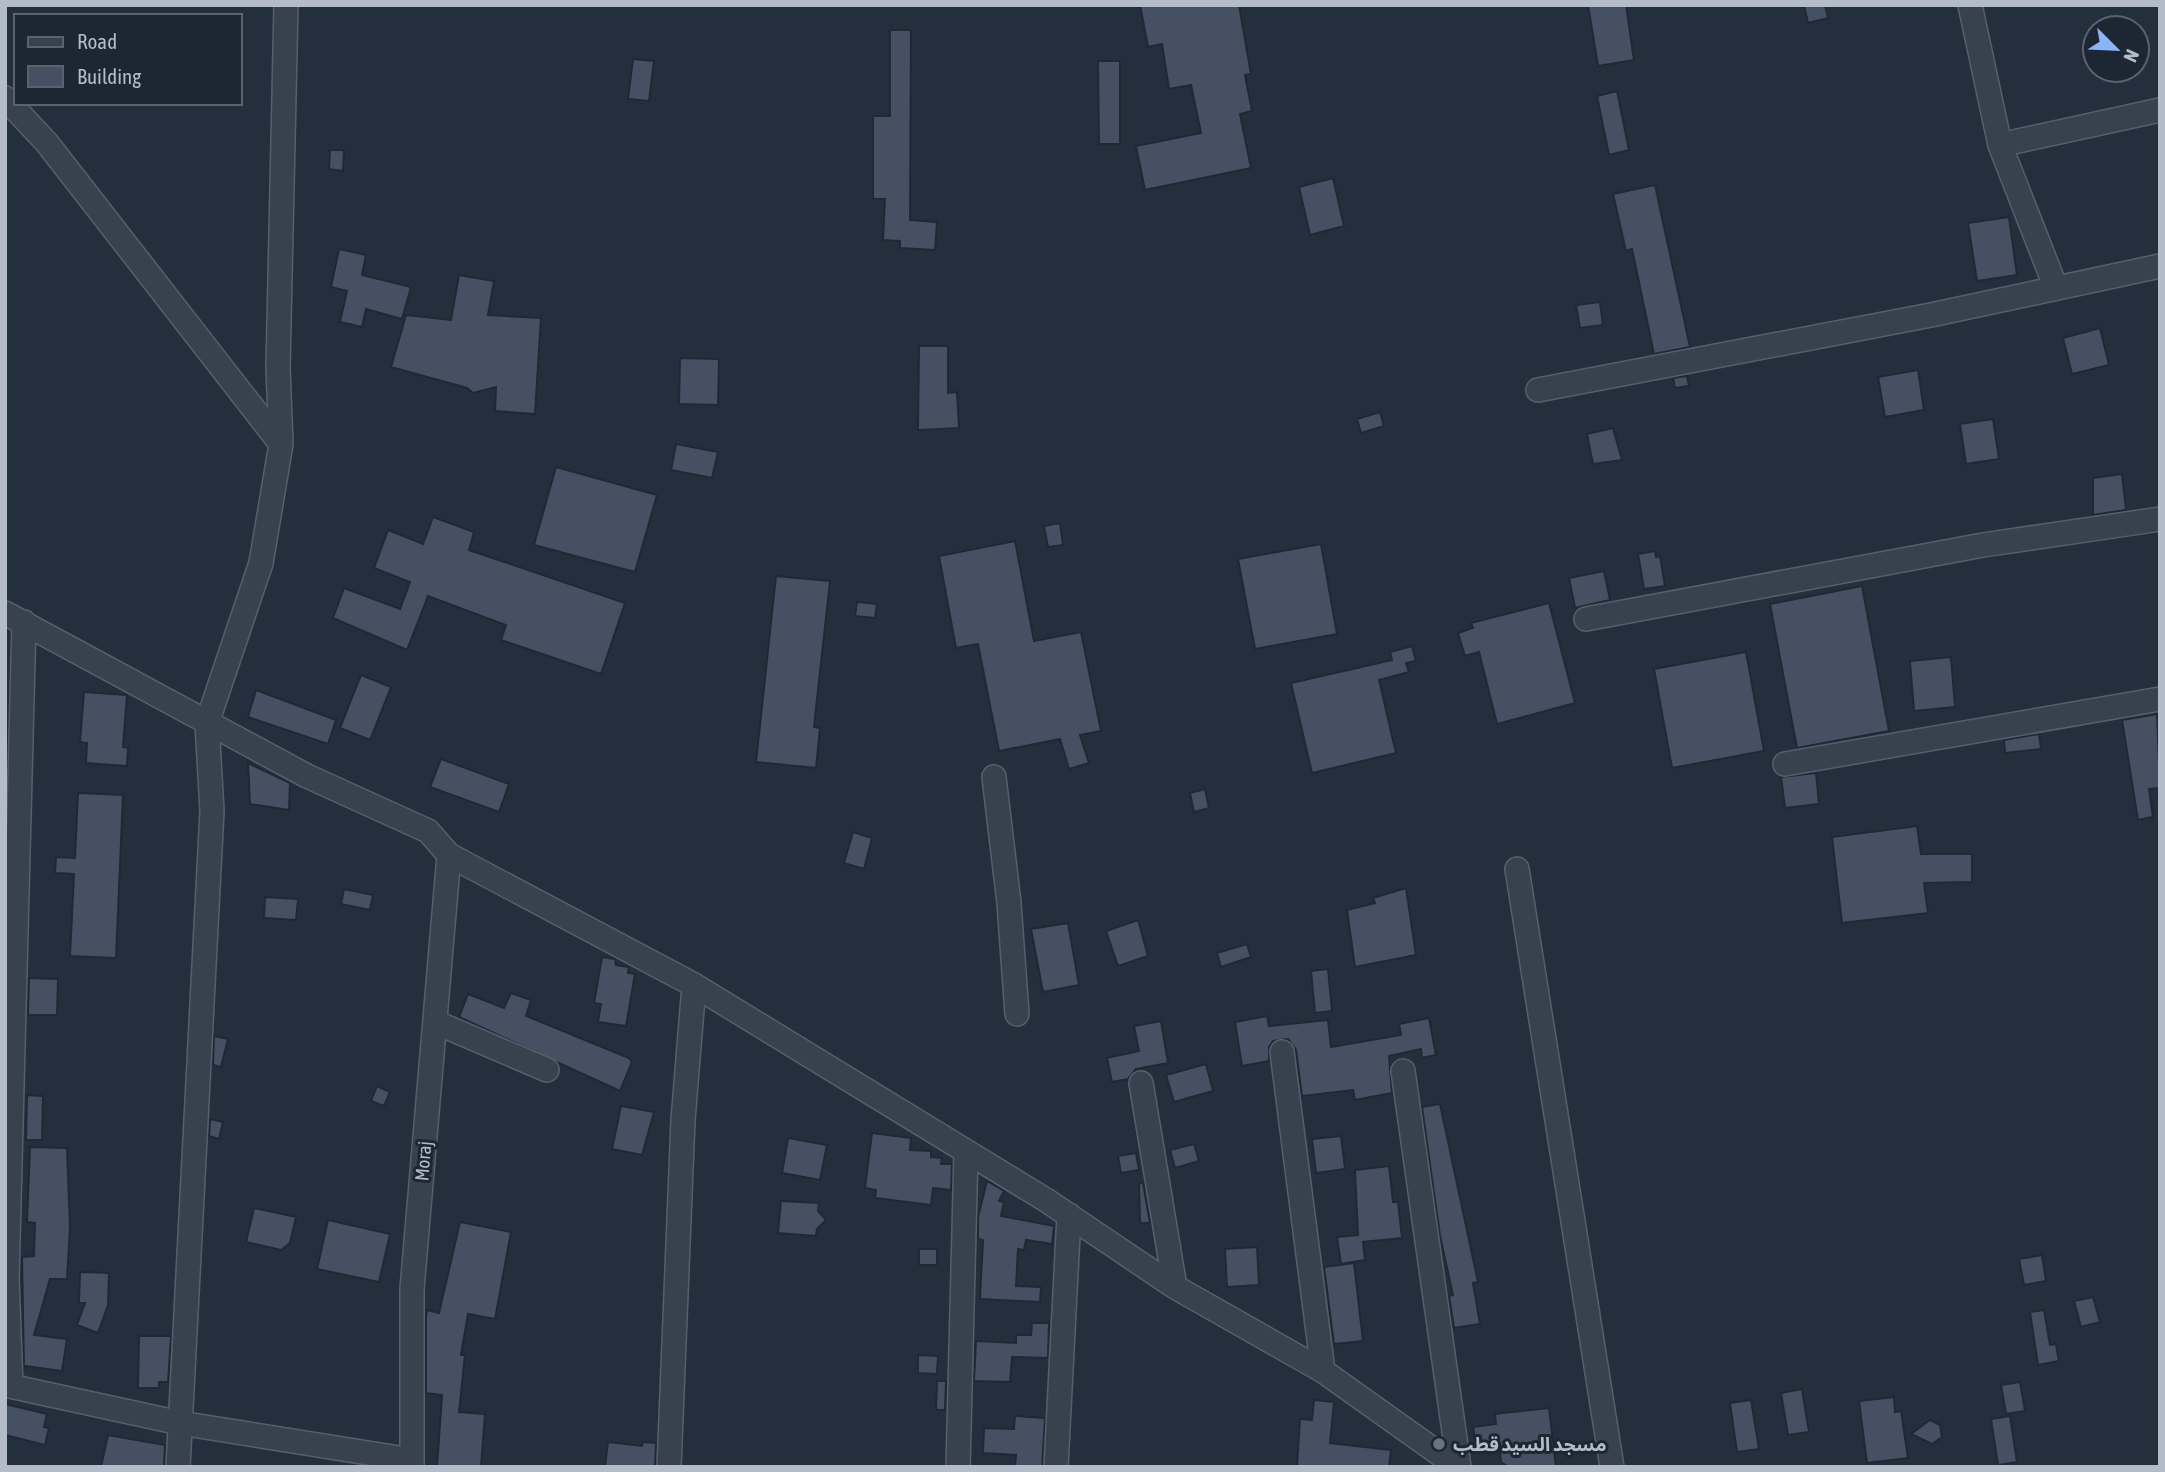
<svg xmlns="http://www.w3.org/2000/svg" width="2165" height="1472" font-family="'Asap Condensed','Noto Sans Arabic',sans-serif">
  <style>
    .building { fill: #455162; stroke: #1f2835; stroke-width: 2 }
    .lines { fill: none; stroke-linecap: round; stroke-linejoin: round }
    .minor-casing { stroke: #565f6c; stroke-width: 26 }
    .minor { stroke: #38414e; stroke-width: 23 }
    .worship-dot { fill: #6b7280; stroke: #1d2633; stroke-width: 2.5 }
    .labels { text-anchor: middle; stroke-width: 6; stroke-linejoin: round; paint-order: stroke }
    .street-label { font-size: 19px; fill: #b4bcc9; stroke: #1d2633 }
    .poi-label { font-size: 19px; font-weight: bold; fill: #b4bcc9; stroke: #1d2633; text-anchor: start }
  </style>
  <rect width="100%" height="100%" fill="#242f3e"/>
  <path class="building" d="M1140,5H1239L1251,74L1245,75L1252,111L1240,114L1251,168L1145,190L1136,146L1201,133L1191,85L1169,89L1162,44L1148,47Z
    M1588,5H1626L1634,60L1598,66Z
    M1804,5H1825L1828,18L1808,23Z
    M890,30H911L910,220L937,222L935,250L900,248V241L883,240L885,199H873V116H890Z
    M633,59L654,61L649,101L628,99Z
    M1098,61H1120V144H1099Z
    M1617,91L1629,150L1609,155L1597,96Z
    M330,150H344L343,171L329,169Z
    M1333,178L1344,226L1310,235L1299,187Z
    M1655,185L1690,347L1654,354L1632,249L1626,251L1613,194Z
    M2009,217L2017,275L1977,281L1968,223Z
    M339,249L366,255L362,275L411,287L402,319L366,309L362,327L340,322L347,291L331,287Z
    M459,275L494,281L488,315L541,318L535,414L495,411L496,387L473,393L467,388L391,367L406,315L451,320Z
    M1600,302L1603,325L1580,328L1576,305Z
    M2100,328L2109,365L2072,374L2063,338Z
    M919,346H948V393L957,392L959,428L918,430Z
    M680,358L719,359L718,405L679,404Z
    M1918,370L1924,410L1885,417L1878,377Z
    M1687,376L1689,386L1675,388L1673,378Z
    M1380,412L1384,426L1361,433L1357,419Z
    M1993,419L1999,459L1966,464L1960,424Z
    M1613,428L1622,460L1593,464L1587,434Z
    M676,444L718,452L712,478L671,470Z
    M556,467L657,495L635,572L534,545Z
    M2122,474L2126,510L2093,515V478Z
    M433,517L474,532L469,550L625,603L601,674L501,640L506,625L428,596L407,650L333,618L344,588L400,609L410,582L374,568L388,530L423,544Z
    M1060,523L1063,545L1048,547L1044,526Z
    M1015,541L1034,641L1081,632L1101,731L1080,735L1089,763L1069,769L1060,739L999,751L978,644L956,648L939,556Z
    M1321,544L1337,634L1255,649L1238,559Z
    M1655,551L1656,557L1660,556L1665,586L1644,589L1638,554Z
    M1604,571L1610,600L1575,608L1569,578Z
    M776,576L830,581L814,727L820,728L816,768L756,762Z
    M1862,586L1889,731L1797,748L1770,604Z
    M857,602L877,604L875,618L855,616Z
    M1549,603L1575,703L1497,724L1479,652L1465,656L1458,633L1473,628L1471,623Z
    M1412,646L1416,661L1406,663L1409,672L1379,680L1396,753L1312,773L1291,683L1392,660L1390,652Z
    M1746,652L1764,751L1672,768L1654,669Z
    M1951,657L1955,707L1914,711L1910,661Z
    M361,675L391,687L370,740L340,728Z
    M256,690L336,720L328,744L248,717Z
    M84,692L127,695L123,747L128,748L127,766L86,763L87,743L80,742Z
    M2157,714L2160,788L2149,789L2153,817L2138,820L2122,720Z
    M2039,734L2041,749L2005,753L2004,740Z
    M441,759L509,784L499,812L430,787Z
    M248,763L290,783L289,810L250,804Z
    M1816,773L1819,804L1785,808L1781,777Z
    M1205,789L1209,808L1194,812L1190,793Z
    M78,793L123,795L116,958L70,956L74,874L55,873L56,857L75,858Z
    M1917,826L1921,854H1972V882L1924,883L1928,913L1842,923L1832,837Z
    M853,832L872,838L864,869L844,863Z
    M1406,888L1416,955L1355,967L1347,910L1375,903L1373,898Z
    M344,889L373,895L370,910L341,904Z
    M265,897L298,899L296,920L264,918Z
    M1138,920L1148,956L1118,966L1106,931Z
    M1068,923L1079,985L1043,992L1031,929Z
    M1247,944L1251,957L1221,967L1217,953Z
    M602,957L615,959L616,965L629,967L628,973L635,974L626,1026L598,1022L601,1004L594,1003Z
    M1328,969L1332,1011L1315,1013L1311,971Z
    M29,978L58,979L57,1015H28Z
    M511,993L531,1000L526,1016L629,1058L632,1062L620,1091L459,1017L468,994L504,1008Z
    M1267,1016L1269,1026L1328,1020L1331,1047L1401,1035L1399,1024L1429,1018L1436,1055L1422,1058L1421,1049L1389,1056L1392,1093L1355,1100L1353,1090L1302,1096L1296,1050L1288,1039L1273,1041L1269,1047V1061L1242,1066L1235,1022Z
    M1161,1021L1168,1063L1136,1069L1128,1079L1112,1082L1107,1058L1139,1051L1134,1026Z
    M214,1036L228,1039L221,1067L213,1065Z
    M1206,1064L1213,1091L1174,1102L1166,1075Z
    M377,1086L390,1092L384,1106L371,1101Z
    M27,1095L43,1096L42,1140H26Z
    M1440,1104L1478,1282L1473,1283L1480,1324L1454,1328L1449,1296L1453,1295L1440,1236L1422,1107Z
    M621,1106L654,1112L642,1155L612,1149Z
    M210,1119L223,1122L219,1139L209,1136Z
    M872,1133L911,1138L910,1150L931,1151V1157L942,1158L941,1164H952L951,1190L933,1188L931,1205L875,1198L876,1190L865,1188Z
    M1341,1136L1345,1169L1316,1173L1312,1139Z
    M788,1138L827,1145L820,1180L782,1173Z
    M1194,1144L1199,1161L1175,1168L1170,1150Z
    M30,1147L67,1148L70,1227L67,1279H50L34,1335L67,1339L62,1371L26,1366L24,1370L22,1257L34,1256L35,1223L27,1222Z
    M1136,1153L1139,1170L1121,1173L1118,1156Z
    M1389,1166L1393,1202H1398L1402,1238L1363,1242L1365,1260L1341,1264L1337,1237L1358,1235L1355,1170Z
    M987,1181L1004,1191L999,1201L1004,1202L1001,1216L1054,1226L1052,1244L1026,1240L1024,1250L1018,1249L1016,1286L1041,1287L1040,1302L980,1299L983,1240L978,1239V1217Z
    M1139,1183H1143L1150,1223H1140Z
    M781,1201L819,1203L818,1211L826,1220L817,1229L816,1236L778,1233Z
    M254,1208L296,1217L290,1243L281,1250L246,1242Z
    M328,1220L390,1234L379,1282L317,1269Z
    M460,1222L511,1232L495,1319L468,1314L461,1355H465L459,1412L485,1414L481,1467H437L442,1395L426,1393V1316L427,1310L439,1313Z
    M1257,1247L1259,1285L1227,1287L1225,1249Z
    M919,1249H937V1265H919Z
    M2042,1255L2046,1281L2024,1285L2019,1259Z
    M1354,1263L1363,1341L1334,1344L1324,1267Z
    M80,1272L109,1273L108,1305L98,1333L77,1325L85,1303H79Z
    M2093,1297L2100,1322L2081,1327L2074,1301Z
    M2044,1310L2050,1345L2056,1344L2059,1361L2038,1365L2030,1312Z
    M1032,1323H1049L1048,1358L1012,1357L1010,1382L974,1381L976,1341L1016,1343V1335H1031Z
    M139,1336H171L168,1382H159V1388H138Z
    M918,1355L938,1356L937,1374L918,1373Z
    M937,1381H946L945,1410H936Z
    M2020,1382L2025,1411L2006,1414L2001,1385Z
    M1802,1389L1809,1432L1788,1435L1781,1393Z
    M1894,1397L1895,1412L1901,1411L1908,1458L1867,1463L1859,1401Z
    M1314,1400L1334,1402L1330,1443L1391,1450L1389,1467H1297L1300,1419L1312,1420Z
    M1751,1400L1759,1449L1737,1452L1730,1403Z
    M5,1404L47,1414L44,1427L49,1428L45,1445L5,1435Z
    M1549,1408L1556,1467H1509L1501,1462L1499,1445L1476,1448L1473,1427L1496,1424L1495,1414Z
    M1015,1416L1045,1418L1042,1467H1015L1016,1455L983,1453L984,1428L1014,1429Z
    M2010,1416L2017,1462L1998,1465L1991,1419Z
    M1930,1420L1940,1425L1942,1437L1932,1444L1911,1434Z
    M108,1435L165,1445L164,1467H101Z
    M608,1442L642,1446L643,1442L656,1443L655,1467H605Z"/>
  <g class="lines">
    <defs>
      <path id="minor" d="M1970,5L2000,145L2056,288
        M5,98L47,143L281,444
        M2000,145L2160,110
        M1538,390L1931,315L2160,266
        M5,613L307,776L428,831L449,855L694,985L1046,1200L1175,1287L1323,1371L1458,1467
        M1586,619L1983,545L2160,519
        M1785,764L2160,699
        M994,777L1009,903L1017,1014
        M1517,869L1612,1467
        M435,1022L547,1070
        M1282,1052L1323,1371
        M1403,1071L1459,1467
        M1141,1083L1175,1287
        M5,1385L180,1423L412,1460
        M11,1386L7,1279L24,622
        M178,1467L212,811L207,723L261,563L281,444L278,368L286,5
        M412,1467V1289L449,855
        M669,1467L683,1120L694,985
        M958,1467L966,1152
        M1056,1467L1069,1215"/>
    </defs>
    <use href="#minor" class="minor-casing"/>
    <use href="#minor" class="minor"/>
  </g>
  <circle class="worship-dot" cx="1439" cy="1444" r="7"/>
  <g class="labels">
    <g class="street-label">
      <text transform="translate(423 1161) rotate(-85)" y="7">Moraj</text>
    </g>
    <g class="poi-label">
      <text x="1453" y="1451">مسجد السيد قطب</text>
    </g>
  </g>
  <rect width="2165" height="1472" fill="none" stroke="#b4bcc9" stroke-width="14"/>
  <rect x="14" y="14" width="228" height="91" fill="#1d2633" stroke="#59626f" stroke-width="2"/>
  <rect x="28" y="37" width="35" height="10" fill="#38414e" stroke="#59626f" stroke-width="2"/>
  <text x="77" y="49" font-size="21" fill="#b4bcc9">Road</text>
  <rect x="28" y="66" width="35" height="21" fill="#455162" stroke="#59626f" stroke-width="2"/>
  <text x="77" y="84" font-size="21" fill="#b4bcc9">Building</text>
  <g transform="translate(2116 49) rotate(114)"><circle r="33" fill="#1d2633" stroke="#59626f" stroke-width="2"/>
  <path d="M0-5L12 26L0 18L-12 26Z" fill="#8ab4f8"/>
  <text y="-10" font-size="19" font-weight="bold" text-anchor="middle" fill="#b4bcc9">N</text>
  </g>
</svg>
